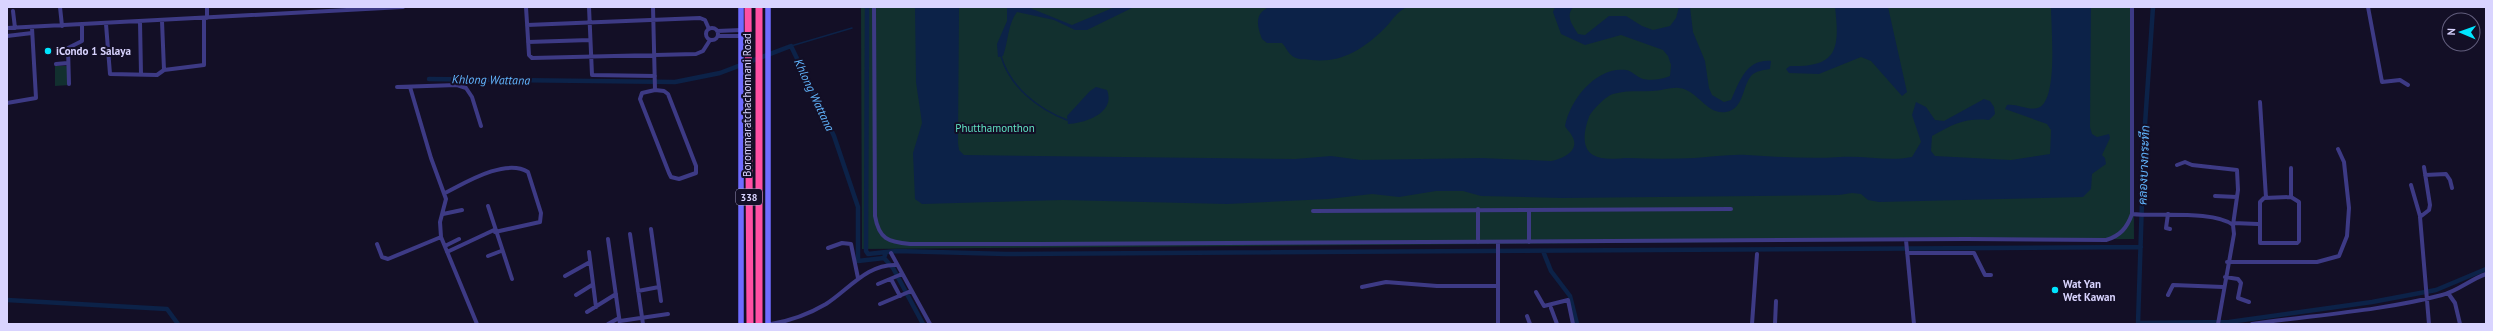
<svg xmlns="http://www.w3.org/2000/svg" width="2493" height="331" font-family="'PT Sans',Sarabun,sans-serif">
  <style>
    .green { fill: #12302f }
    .water { fill: #0c2248 }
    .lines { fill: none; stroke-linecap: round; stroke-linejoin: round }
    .stream { stroke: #0c2248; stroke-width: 1.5 }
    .canal { stroke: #0c2248; stroke-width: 4.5 }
    .street { stroke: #3d3a85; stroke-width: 4 }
    .secondary { stroke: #6f6bff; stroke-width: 5.5 }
    .highway { stroke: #ff4fa3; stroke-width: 7 }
    .poi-dot { fill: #00e5ff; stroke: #130f26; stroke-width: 1.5 }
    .labels { text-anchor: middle; stroke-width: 4; stroke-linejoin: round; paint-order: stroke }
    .shield { fill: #130f26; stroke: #9e99be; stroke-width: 1 }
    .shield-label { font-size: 10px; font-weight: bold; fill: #d9d4ff }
    .poi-label { font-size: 11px; font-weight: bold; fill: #d9d4ff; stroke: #130f26; text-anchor: start }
    .street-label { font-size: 11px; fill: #d9d4ff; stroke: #130f26 }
    .park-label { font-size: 11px; fill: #5fe0c0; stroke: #130f26 }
    .water-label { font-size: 12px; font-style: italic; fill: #62b6ff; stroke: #130f26 }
  </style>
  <rect width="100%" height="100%" fill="#130f26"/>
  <path class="green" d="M861,7H2133L2134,239L862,249Z
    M55,66H67L69,85L55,86Z"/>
  <path class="water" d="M915,7H959L958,143L959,150L964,155L1295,159L1331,156L1361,160L1482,158L1551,161C1562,159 1581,151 1572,136C1570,132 1567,130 1565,126C1570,99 1597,66 1626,70C1632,71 1637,77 1643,79C1650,81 1663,79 1670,76L1671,65L1668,56L1663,50L1621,35L1585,45L1561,34L1553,12L1555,7H1573C1565,17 1573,25 1578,34L1585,35L1609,16H1626L1642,26L1653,30L1670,26L1676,18L1679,7H1690L1693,32L1705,61L1709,88L1712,95L1724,102L1731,100C1740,81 1746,59 1771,61L1770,69C1764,70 1755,71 1751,76C1742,87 1744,109 1726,112C1706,115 1698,90 1679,88C1671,87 1661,91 1652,91C1639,92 1627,90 1613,94C1606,96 1592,110 1589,117C1585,128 1580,147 1593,155C1603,161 1618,158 1629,158C1651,159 1673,159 1695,158C1712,157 1730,154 1747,155C1777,157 1810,159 1840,157C1865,155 1887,162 1912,157L1921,142L1912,115L1916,102L1926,107L1935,120L1944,121L1984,99L1990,101L1994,107L1995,114L1989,120C1964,118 1954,124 1932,136L1931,151L1935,156L2011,160L2050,154L2051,130L2047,124L2005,109L2007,105C2017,103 2030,112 2040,107C2058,96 2051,27 2051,7H2091L2090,127L2092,134L2097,137L2109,134L2110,138L2102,155L2105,158L2106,164L2092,174L2091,189L2083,197L1879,202L1868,200L1861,194L1852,193L1839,195L1562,198L1481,196L1463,191H1436L1399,197L1372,194L1328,199L1227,204L1063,200L922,204L915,199L913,153L922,123L916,82Z
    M1007,7L1030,8L1072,25L1115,7H1134L1087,30H1075L1054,20L1017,12C1008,23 1008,43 1003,56L998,57L997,44L1007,21Z
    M1269,7H1408C1396,11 1391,23 1382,31C1360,51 1341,63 1311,60C1307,59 1300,60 1296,58C1288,55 1287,48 1282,43H1267L1262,39C1257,26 1254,14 1269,7Z
    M1835,7H1888L1907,92L1902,96L1871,61L1861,57L1819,74L1789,73L1786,69L1790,66C1837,67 1840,50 1835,7Z
    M1096,87L1107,90C1116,113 1085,123 1068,124L1067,116L1090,91Z"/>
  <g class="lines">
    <path class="stream" d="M791,46L852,28
      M1001,56C1010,87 1038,109 1067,120"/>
    <path class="canal" d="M867,7L866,251L868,254L886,252
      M429,79L675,82L720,73L791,46L834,136L858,207V261L884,258L893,268L923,324
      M1543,251L1551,271L1570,296L1577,324
      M884,258L886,252L897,251L1006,254L2141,247
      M7,300L167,309L178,324
      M2138,323L2229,322L2372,302L2436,290L2486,269
      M2138,324L2144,139L2153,7"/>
    <path class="street" d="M60,7L62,26
      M207,7V18
      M526,7L529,55L532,58L696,54L703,51L710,40
      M589,7L592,75L655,76
      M653,7L655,90
      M874,7L875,216C879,239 888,242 910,244H1040L1966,239L2106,240C2120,236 2127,228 2132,214V7
      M2368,7L2382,82L2400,80L2408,85
      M13,11L15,28
      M162,21L164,70
      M140,22L141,74
      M106,24L110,74L157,75L164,70L204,65V18
      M527,25L700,18L705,20L709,29
      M7,28L403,7
      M706 34a6 6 0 1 1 12 0a6 6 0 1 1-12 0Z
      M717,31L741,30
      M7,36L32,33
      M718,36H741
      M528,42L590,40
      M56,64L68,63
      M69,84L68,48L82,41V25
      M397,87L457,85L466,88L472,97L481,126
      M410,87L431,158L446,199L440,222L441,237L477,324
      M655,90L664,91L668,94L696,166V173L679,179L671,177L669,173L640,99L642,93Z
      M2260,102L2266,198
      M7,103L36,98L32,28
      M2177,165L2185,162L2192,165L2237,170L2238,190L2233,225
      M2424,167L2430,205L2429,210L2420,217L2429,324
      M2425,175L2446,174L2450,180L2452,188
      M2411,185L2420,216
      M445,193C465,183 505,158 528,172L541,213L540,222L495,232
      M2215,196L2237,197
      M2291,197L2299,202V241L2297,243H2260V202L2264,198Z
      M2291,197V168
      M488,206L512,279
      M1478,209V242
      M1529,210V242
      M1313,211L1731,209
      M443,214L462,210
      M2132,214C2157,217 2214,210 2233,225L2234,234L2218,324
      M2168,214L2166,228L2170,229
      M2233,223L2258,224
      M651,229L661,301
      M630,234L643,324
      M608,239L620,324
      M1906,240L1914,324
      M1498,242V324
      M377,244L382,257L388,259L441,237
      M445,246L459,239
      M828,248L842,243L851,244L858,278
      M447,252L494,230
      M589,252L596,307
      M891,253L930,324
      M1907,253H1974L1985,275H1991
      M488,256L501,251
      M2227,262H2317L2339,256L2347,236L2349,208L2344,162L2338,149
      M565,276L590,262
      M2225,277L2238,279L2241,283L2238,298L2249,302
      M891,279L900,296
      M878,284L902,274
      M1362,287L1386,282L1437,286H1497
      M638,291L659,287
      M1536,292L1544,306L1568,300L1573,324
      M2448,293L2455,303L2460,324
      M576,295L592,285
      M2168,295L2173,285L2223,287
      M880,304L911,291
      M1551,308L1557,324
      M587,312L616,294
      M1527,316L1530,324
      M620,321L668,314
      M608,324L619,318
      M771,324C789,321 809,314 826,304C848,290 868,263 897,265
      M1752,324L1757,254
      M1775,324L1776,301
      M2252,324C2315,315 2381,311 2442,295C2458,291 2471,279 2486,274"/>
    <path class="secondary" d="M741,7V324
      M768,324V7"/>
    <path class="highway" d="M748,7L750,324
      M759,7V324"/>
  </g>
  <g class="poi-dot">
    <circle cx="48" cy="51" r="4"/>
    <circle cx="2055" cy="290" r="4"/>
  </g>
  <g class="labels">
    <rect class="shield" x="736" y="189" width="26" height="16" rx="3"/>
    <g class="shield-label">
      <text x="749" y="201">338</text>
    </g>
    <g class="poi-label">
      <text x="56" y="55">iCondo 1 Salaya</text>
      <text x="2063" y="288">Wat Yan<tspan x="2063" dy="13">Wet Kawan</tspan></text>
    </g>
    <g class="street-label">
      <text transform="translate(747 105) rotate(-90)" y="4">Borommaratchachonnani Road</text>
    </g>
    <g class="park-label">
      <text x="995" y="132">Phutthamonthon</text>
    </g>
    <g class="water-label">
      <text transform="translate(491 80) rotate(1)" y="4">Khlong Wattana</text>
      <text transform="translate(814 95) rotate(65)" y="4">Khlong Wattana</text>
      <text transform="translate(2144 165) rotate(-88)" y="4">คลองบางกระทึก</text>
    </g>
  </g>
  <rect width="2493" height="331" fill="none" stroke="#d9d4ff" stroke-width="16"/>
  <g transform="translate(2461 32) rotate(272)"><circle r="19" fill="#130f26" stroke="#625e7d"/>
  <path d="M0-3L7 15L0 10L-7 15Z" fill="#00e5ff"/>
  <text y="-6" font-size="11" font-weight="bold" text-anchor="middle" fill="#d9d4ff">N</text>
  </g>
</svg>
